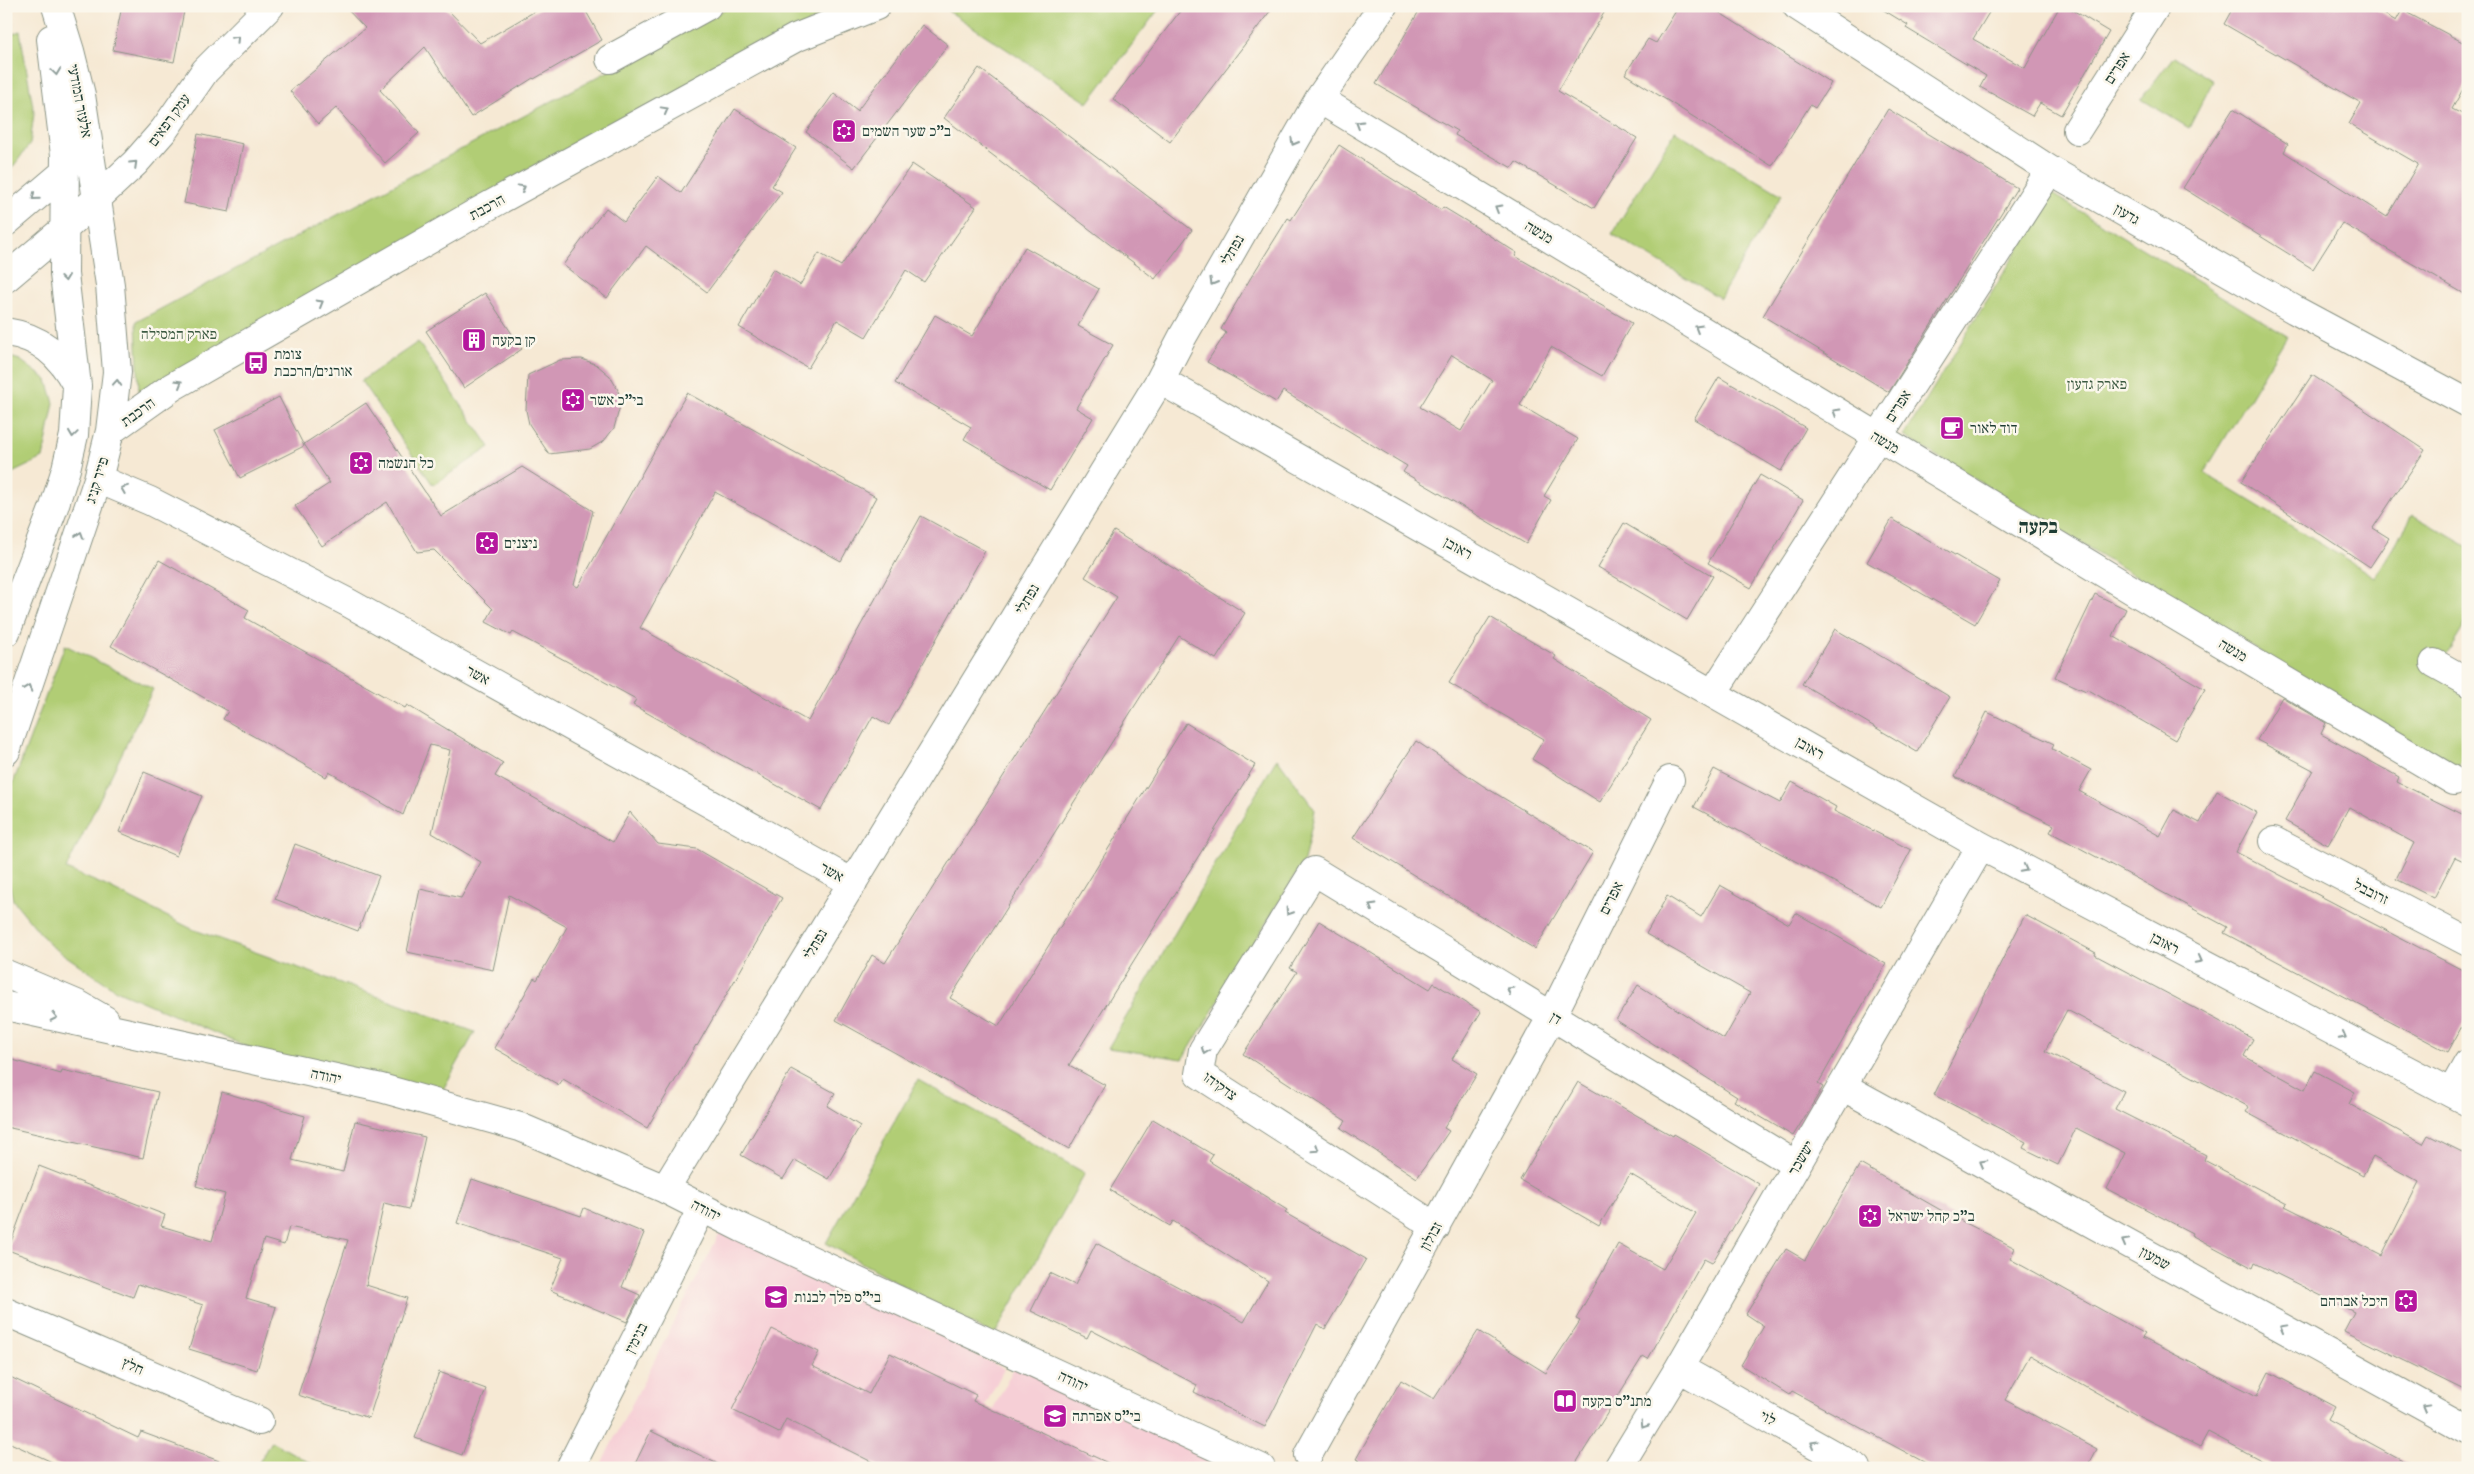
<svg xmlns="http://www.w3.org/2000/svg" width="2474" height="1474" font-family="'IM FELL DW Pica','Frank Ruhl Libre',serif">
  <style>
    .built { fill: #f6cfd6 }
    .green { fill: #b1cd74; stroke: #688554 }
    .building { fill: #d197b5; fill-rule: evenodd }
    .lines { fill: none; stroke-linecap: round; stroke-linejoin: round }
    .minor-casing { stroke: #8a9384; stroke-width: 30 }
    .minor { stroke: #fff; stroke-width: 28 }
    .oneway { stroke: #8f9e9a }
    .labels { text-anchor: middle; stroke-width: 5; stroke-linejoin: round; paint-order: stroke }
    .street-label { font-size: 15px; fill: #1f3d34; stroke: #fbf7ec }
    .poi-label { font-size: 15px; fill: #1f3d34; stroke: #fbf7ec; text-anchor: start }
    .park-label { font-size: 15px; fill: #3c5a41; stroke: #fbf7ec }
    .district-label { font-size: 20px; font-weight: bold; fill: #1f3d34; stroke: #fbf7ec }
  </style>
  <rect width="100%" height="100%" fill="#fbf7ec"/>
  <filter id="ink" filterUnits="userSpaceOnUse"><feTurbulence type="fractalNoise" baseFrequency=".02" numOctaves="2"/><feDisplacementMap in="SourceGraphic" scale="10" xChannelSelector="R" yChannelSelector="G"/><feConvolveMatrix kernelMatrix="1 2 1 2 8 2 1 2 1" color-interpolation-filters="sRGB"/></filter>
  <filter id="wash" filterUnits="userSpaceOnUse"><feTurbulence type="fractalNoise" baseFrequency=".0096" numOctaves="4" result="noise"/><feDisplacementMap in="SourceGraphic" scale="20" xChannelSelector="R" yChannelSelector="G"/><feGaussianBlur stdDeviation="1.12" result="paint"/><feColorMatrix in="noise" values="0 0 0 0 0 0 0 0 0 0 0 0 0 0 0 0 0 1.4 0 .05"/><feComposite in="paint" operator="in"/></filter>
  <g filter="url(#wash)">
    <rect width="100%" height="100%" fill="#f6e9d4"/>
    <path class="built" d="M724,1225L1004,1369L953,1468H599Z
      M1016,1364L1224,1468H963Z"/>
    <path class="green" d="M731,6H839L139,392L136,322Z
      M941,6H1161L1088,103Z
      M20,31L34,113L30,144L6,176V36Z
      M2174,56L2213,81L2189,128L2141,99Z
      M1675,131L1782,195L1720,298L1612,234Z
      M2052,194L2287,336L2204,473L2375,577L2413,515L2468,547V620L2435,674L2468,695V751L2456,770L1904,436Z
      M418,342L490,447L433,485L361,381Z
      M6,356L20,360L47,380L54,403L43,458L6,476Z
      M65,645L153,689L66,869L106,886L192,929L475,1032L441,1093L263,1054L116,990L50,945L13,900L6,870V802Z
      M1277,758L1315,810L1304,861L1183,1059L1108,1048Z
      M918,1080L1085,1173L994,1336L826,1243Z
      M271,1441L319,1468H256Z"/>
    <g id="blocks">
      <path class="building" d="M122,6H185L174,62L113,50Z
        M344,6H444L480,43L544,6H583L602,40L534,79L533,78L471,117L425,47L380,90L419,133L385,163L336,108L318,124L290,91L365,28Z
        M1184,6H1274L1170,142L1113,99Z
        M1422,6H1608L1558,91L1637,138L1594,208L1516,162L1512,168L1455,135L1457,131L1376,84Z
        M1679,6H1709L1831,83L1815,108L1810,105L1772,166L1625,74L1648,39L1656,43Z
        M1877,6H1993L1973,39L2025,68L2060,6H2066L2109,32L2061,115L2040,103L2032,116L1980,87L1986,76L1906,28L1908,25Z
        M2234,6H2370L2396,21L2402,10L2468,45V80L2452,109L2468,117V296L2342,223L2313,269L2183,188L2233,109L2288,144L2284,152L2387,217L2418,164L2349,124L2361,103L2224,24Z
        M922,25L948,45L854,168L806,132L834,93L857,111Z
        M979,68L1192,230L1155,279L944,118Z
        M735,109L796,148L772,186L782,192L707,292L646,246L607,298L563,265L606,208L624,222L658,176L681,193Z
        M1888,109L2017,188L1889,392L1763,316Z
        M198,134L243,144L229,212L184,203Z
        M1339,145L1441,210L1443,207L1471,224L1517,253L1515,256L1632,323L1602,376L1551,347L1520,405L1578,439L1544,496L1551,500L1526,544L1403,472L1407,466L1283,391L1276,402L1207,362L1226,333L1221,329L1250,279L1288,218L1291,220ZM1452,355L1492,380L1461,431L1420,407Z
        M912,164L976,207L924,282L906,270L866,337L837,320L808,368L739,327L773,269L800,285L819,253L841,266Z
        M1025,247L1099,289L1078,326L1113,345L1076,408L1093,418L1050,490L964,439L971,427L895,383L935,315L972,336Z
        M485,293L522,349L464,388L426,331Z
        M582,359L597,365L610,376L618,390L620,406L614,428L604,441L590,449L549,454L529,424L526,410L528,375L560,360Z
        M2312,375L2425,450L2373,528L2389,538L2370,567L2241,482Z
        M1719,377L1806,428L1781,471L1694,419Z
        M687,393L876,497L841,561L715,492L640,628L808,721L921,516L985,551L889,725L873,716L821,810L633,705L636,699L513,632L511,635L486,622L493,609L434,550L417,552L387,502L322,546L295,506L330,483L304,444L366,403L441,516L522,467L593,511L574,585L578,587Z
        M279,397L304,446L240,478L215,430Z
        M1760,475L1803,500L1751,588L1708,563Z
        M1892,519L2000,581L1975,624L1867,562Z
        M1624,523L1713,576L1687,620L1598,567Z
        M1114,531L1245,613L1216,659L1179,636L950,998L999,1026L1186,723L1255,765L1069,1065L1105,1085L1069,1149L836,1020L872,955L885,963L1117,597L1085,577Z
        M159,560L249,610L245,618L405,708L407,705L503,763L495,776L613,842L630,812L658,844L697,849L782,898L697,1046L696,1045L647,1128L563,1079L559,1085L494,1048L534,978L537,980L567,927L509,895L493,970L407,952L420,889L461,898L481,862L432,833L450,750L430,745L403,815L329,772L326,777L223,719L228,711L111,646Z
        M2095,594L2126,609L2113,636L2205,689L2175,740L2087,689L2086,691L2055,677Z
        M1490,617L1556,656L1554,659L1651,720L1600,802L1532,759L1544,739L1449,683Z
        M1835,629L1950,697L1917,752L1802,684Z
        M2282,697L2326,723L2321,734L2399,777L2397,782L2468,817V863L2455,857L2434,898L2396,879L2414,843L2349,807L2328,845L2285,821L2313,770L2257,740Z
        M1987,712L2054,744L2052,749L2091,770L2079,791L2160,836L2174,810L2200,823L2217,791L2257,813L2236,852L2468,973V1015L2448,1052L2224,933L2227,927L2050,832L2054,825L1955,777Z
        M1416,741L1485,787L1593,852L1535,949L1353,838Z
        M1714,769L1780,803L1792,782L1836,807L1834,811L1911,850L1881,907L1694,807Z
        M144,772L202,796L176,856L119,832Z
        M295,844L379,876L358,931L275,899Z
        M1720,885L1789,924L1796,913L1886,964L1818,1084L1823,1087L1793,1136L1734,1101L1737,1097L1616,1020L1638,985L1724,1039L1750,993L1646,934L1667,896L1701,917Z
        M2025,915L2096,953L2095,955L2253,1039L2244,1056L2305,1090L2315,1071L2355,1092L2349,1104L2423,1144L2428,1135L2468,1155V1392L2344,1331L2354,1312L2255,1263L2253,1268L2191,1235L2192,1233L2107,1189L2125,1153L2076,1128L2058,1165L2023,1148L2026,1142L1934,1095ZM2067,1010L2249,1107L2246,1112L2363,1175L2373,1157L2419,1182L2382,1255L2285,1206L2287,1204L2204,1160L2206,1155L2115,1109L2124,1091L2045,1051Z
        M1319,921L1430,989L1434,983L1481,1012L1452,1059L1477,1074L1444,1128L1449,1131L1417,1178L1341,1128L1346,1121L1243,1054L1297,972L1290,968Z
        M6,1058L61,1074L62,1070L158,1092L143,1158L6,1127Z
        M791,1069L835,1093L827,1106L860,1126L829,1179L795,1160L783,1179L741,1155Z
        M1578,1082L1673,1136L1674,1134L1759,1184L1712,1263L1704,1259L1648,1359L1643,1356L1573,1468H1371L1356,1459L1401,1380L1434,1399L1478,1331L1546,1373L1580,1321L1576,1319L1618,1244L1663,1269L1696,1213L1630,1174L1599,1226L1520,1180Z
        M222,1092L305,1116L292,1160L343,1172L355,1121L425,1137L409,1209L384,1203L366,1285L407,1298L369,1418L298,1395L348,1240L289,1227L284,1245L264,1239L246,1298L276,1307L257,1370L189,1349L203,1305L138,1284L133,1297L8,1250L39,1166L165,1215L161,1226L212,1241L225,1194L196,1186Z
        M1153,1119L1213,1155L1209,1161L1287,1210L1285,1213L1366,1259L1325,1329L1317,1324L1265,1427L1194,1392L1197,1385L1091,1330L1087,1338L1031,1311L1050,1273L1075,1285L1096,1243L1244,1322L1268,1281L1173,1221L1170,1226L1110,1190Z
        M1860,1164L1944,1212L2015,1248L2010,1259L2145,1334L2142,1338L2257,1396L2269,1372L2335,1407L2328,1420L2416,1468H2276L2208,1432L2200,1447L2140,1417L2030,1355L2005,1400L2097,1449L2087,1468H1935L1792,1391L1789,1395L1741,1365L1764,1326L1746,1314L1786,1249L1805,1260Z
        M472,1179L581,1216L584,1208L644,1233L622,1287L640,1295L627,1322L550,1290L563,1258L457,1223Z
        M772,1329L819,1352L812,1366L869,1394L890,1353L976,1395L973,1401L1119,1468H884L786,1419L779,1433L732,1410Z
        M439,1372L486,1389L462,1455L415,1438Z
        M6,1375L138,1438L141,1432L230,1465L229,1468H65L6,1441Z
        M651,1431L726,1468H633Z"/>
    </g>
  </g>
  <g filter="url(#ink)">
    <use href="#blocks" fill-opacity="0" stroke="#8a9384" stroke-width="1"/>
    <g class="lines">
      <defs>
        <path id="minor" d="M1797,6L2050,170L2295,310L2468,403
          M610,59L707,6
          M1319,99L2132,590L2454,781
          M2077,130L2156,6
          M6,222L65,172
          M6,278L63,230L135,163L164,130L205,71L270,6
          M6,332C40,337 60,354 76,384
          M1160,380L1981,846L2468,1102
          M110,431L172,387L474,214L795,38L876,6
          M98,479L150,501L347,602L853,883
          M6,632L54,507L66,469L74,435L77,386L64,274L65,155L51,39
          M2434,663L2468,682
          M1713,693L2050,170
          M6,751L98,479L110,431L117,372L110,285L81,95L70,51L56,6
          M2274,841L2468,942
          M6,974L79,1005L105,1020
          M6,1006L381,1088L520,1127L665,1189L742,1228L1261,1468
          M1842,1086L2468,1430
          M2451,1093L2468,1063
          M665,1189L1160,380L1183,336L1319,99L1383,6
          M1436,1227L1199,1074L1203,1050L1314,871L1796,1165
          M6,1312L259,1421
          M1679,1368L1857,1468
          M1308,1455L1552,1016L1670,780
          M570,1468L702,1208
          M1618,1468L1679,1368L1981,846"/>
      </defs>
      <use href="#minor" class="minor-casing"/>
      <use href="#minor" class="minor"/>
    </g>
    <defs><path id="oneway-chevron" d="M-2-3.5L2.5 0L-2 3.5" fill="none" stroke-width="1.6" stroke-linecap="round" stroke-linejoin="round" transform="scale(1.25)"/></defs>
    <g class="oneway">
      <use href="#oneway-chevron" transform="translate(236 39) rotate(-46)"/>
      <use href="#oneway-chevron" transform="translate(56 72) rotate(82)"/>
      <use href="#oneway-chevron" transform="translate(665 110) rotate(-29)"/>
      <use href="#oneway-chevron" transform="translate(1359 124) rotate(-149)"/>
      <use href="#oneway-chevron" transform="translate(1294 142) rotate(120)"/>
      <use href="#oneway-chevron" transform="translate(134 164) rotate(-44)"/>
      <use href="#oneway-chevron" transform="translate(522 188) rotate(-29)"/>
      <use href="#oneway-chevron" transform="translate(35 197) rotate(140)"/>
      <use href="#oneway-chevron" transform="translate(1498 208) rotate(-149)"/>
      <use href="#oneway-chevron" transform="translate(65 278) rotate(83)"/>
      <use href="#oneway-chevron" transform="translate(1213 282) rotate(120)"/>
      <use href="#oneway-chevron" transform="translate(320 303) rotate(-30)"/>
      <use href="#oneway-chevron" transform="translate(1698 328) rotate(-149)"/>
      <use href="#oneway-chevron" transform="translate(117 383) rotate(-86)"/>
      <use href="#oneway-chevron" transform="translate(179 383) rotate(-30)"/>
      <use href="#oneway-chevron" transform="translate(1836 412) rotate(-149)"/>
      <use href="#oneway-chevron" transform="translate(73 434) rotate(98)"/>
      <use href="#oneway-chevron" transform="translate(124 489) rotate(-158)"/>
      <use href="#oneway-chevron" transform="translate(80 535) rotate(-72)"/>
      <use href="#oneway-chevron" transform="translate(28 688) rotate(-71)"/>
      <use href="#oneway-chevron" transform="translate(2024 869) rotate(28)"/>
      <use href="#oneway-chevron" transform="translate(1372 906) rotate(-149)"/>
      <use href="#oneway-chevron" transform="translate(1289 912) rotate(122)"/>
      <use href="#oneway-chevron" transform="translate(2199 960) rotate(28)"/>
      <use href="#oneway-chevron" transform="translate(1510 990) rotate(-149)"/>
      <use href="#oneway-chevron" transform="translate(54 1017) rotate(12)"/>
      <use href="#oneway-chevron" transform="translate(2343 1036) rotate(28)"/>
      <use href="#oneway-chevron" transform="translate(1205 1051) rotate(111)"/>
      <use href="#oneway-chevron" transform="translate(1316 1149) rotate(33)"/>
      <use href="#oneway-chevron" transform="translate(1983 1163) rotate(-151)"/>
      <use href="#oneway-chevron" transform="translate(2125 1242) rotate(-151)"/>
      <use href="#oneway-chevron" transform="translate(2283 1328) rotate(-151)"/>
      <use href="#oneway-chevron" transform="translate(2425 1407) rotate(-151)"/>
      <use href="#oneway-chevron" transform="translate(1644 1425) rotate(122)"/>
      <use href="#oneway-chevron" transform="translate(1814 1444) rotate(-151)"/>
    </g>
  </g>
  <defs>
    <symbol id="synagogue-square" viewBox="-11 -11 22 22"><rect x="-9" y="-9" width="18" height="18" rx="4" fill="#b5179e" stroke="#fbf7ec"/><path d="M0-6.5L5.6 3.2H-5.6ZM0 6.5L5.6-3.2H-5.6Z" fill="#fff"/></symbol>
    <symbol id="building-square" viewBox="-11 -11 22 22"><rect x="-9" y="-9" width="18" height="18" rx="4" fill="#b5179e" stroke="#fbf7ec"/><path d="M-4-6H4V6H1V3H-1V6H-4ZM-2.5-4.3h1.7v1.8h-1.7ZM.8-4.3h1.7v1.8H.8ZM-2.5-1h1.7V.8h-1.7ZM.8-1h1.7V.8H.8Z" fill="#fff"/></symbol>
    <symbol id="bus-square" viewBox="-11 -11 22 22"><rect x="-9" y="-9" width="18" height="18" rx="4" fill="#b5179e" stroke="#fbf7ec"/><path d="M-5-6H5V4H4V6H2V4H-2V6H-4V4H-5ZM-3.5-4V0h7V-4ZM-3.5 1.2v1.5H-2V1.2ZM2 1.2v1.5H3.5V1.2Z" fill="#fff"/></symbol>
    <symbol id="cafe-square" viewBox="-11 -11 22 22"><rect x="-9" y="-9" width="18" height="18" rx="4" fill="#b5179e" stroke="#fbf7ec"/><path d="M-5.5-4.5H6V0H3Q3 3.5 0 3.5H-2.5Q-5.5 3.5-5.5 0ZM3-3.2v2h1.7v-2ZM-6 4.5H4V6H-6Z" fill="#fff"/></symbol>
    <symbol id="school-square" viewBox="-11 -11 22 22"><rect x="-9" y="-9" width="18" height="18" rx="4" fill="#b5179e" stroke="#fbf7ec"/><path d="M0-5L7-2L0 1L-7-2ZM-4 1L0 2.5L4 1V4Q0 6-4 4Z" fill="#fff"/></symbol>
    <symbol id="library-square" viewBox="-11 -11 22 22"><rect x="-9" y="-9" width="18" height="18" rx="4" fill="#b5179e" stroke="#fbf7ec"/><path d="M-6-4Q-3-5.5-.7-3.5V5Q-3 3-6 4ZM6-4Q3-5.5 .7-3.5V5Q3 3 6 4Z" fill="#fff"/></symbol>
  </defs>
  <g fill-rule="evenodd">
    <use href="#synagogue-square" x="830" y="117" width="28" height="28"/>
    <use href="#building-square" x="460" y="326" width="28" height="28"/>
    <use href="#bus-square" x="242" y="349" width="28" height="28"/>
    <use href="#synagogue-square" x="559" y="386" width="28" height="28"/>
    <use href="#cafe-square" x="1938" y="414" width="28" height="28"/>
    <use href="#synagogue-square" x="347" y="449" width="28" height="28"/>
    <use href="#synagogue-square" x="473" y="529" width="28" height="28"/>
    <use href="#synagogue-square" x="1856" y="1202" width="28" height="28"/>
    <use href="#school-square" x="762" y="1283" width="28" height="28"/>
    <use href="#synagogue-square" x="2392" y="1287" width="28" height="28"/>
    <use href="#library-square" x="1551" y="1387" width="28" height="28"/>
    <use href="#school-square" x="1041" y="1402" width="28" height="28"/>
  </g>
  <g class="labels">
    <g class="street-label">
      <text transform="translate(2117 68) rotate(-57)" y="5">אפרים</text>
      <text transform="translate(80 101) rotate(79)" y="5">אלעזר המודעי</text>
      <text transform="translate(169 120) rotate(-54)" y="5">עמק רפאים</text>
      <text transform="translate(487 207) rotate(-29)" y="5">הרכבת</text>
      <text transform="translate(2127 214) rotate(30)" y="5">גדעון</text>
      <text transform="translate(1539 232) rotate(31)" y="5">מנשה</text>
      <text transform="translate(1232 250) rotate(-60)" y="5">נפתלי</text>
      <text transform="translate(1898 406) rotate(-57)" y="5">אפרים</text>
      <text transform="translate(138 412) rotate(-36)" y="5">הרכבת</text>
      <text transform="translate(1885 442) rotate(31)" y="5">מנשה</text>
      <text transform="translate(97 480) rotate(-73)" y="5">פייר קניג</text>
      <text transform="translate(1458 548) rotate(29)" y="5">ראובן</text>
      <text transform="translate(1027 599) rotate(-59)" y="5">נפתלי</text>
      <text transform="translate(2233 650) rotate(31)" y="5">מנשה</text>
      <text transform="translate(478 675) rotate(29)" y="5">אשר</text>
      <text transform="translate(1810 748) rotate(30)" y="5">ראובן</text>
      <text transform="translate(832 872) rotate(29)" y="5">אשר</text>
      <text transform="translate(2371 892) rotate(27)" y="5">זרובבל</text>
      <text transform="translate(1611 898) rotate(-63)" y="5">אפרים</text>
      <text transform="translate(2165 943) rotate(28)" y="5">ראובן</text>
      <text transform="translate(815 944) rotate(-59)" y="5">נפתלי</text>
      <text transform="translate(1556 1018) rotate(31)" y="5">דן</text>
      <text transform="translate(326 1076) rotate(12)" y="5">יהודה</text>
      <text transform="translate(1220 1086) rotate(36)" y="5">צדקיהו</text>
      <text transform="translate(1801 1158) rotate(-60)" y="5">יששכר</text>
      <text transform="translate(706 1210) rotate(27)" y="5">יהודה</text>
      <text transform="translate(1431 1236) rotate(-61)" y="5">זבולון</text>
      <text transform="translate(2155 1258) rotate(29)" y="5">שמעון</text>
      <text transform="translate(636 1338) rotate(-63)" y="5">בנימין</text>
      <text transform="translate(133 1366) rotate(23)" y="5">חלץ</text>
      <text transform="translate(1073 1381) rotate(25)" y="5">יהודה</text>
      <text transform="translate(1768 1418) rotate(29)" y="5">לוי</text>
    </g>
    <g class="poi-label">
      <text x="862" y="136">ב"כ שער השמים</text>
      <text x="492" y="345">קן בקעה</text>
      <text x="274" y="359">צומת<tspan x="274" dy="17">אורנים/הרכבת</tspan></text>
      <text x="590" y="405">בי"כ אשר</text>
      <text x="1970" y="433">דוד לאור</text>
      <text x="378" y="468">כל הנשמה</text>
      <text x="504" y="548">ניצנים</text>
      <text x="1888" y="1221">ב"כ קהל ישראל</text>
      <text x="794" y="1302">בי"ס פלך לבנות</text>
      <text x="2388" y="1306" text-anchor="end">היכל אברהם</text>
      <text x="1582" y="1406">מתנ"ס בקעה</text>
      <text x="1072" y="1421">בי"ס אפרתה</text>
    </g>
    <g class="park-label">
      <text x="179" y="339">פארק המסילה</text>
      <text x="2097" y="389">פארק גדעון</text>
    </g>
    <g class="district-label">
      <text x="2038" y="533">בקעה</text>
    </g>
  </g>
  <rect width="2474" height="1474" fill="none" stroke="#fbf7ec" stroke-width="25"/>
</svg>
